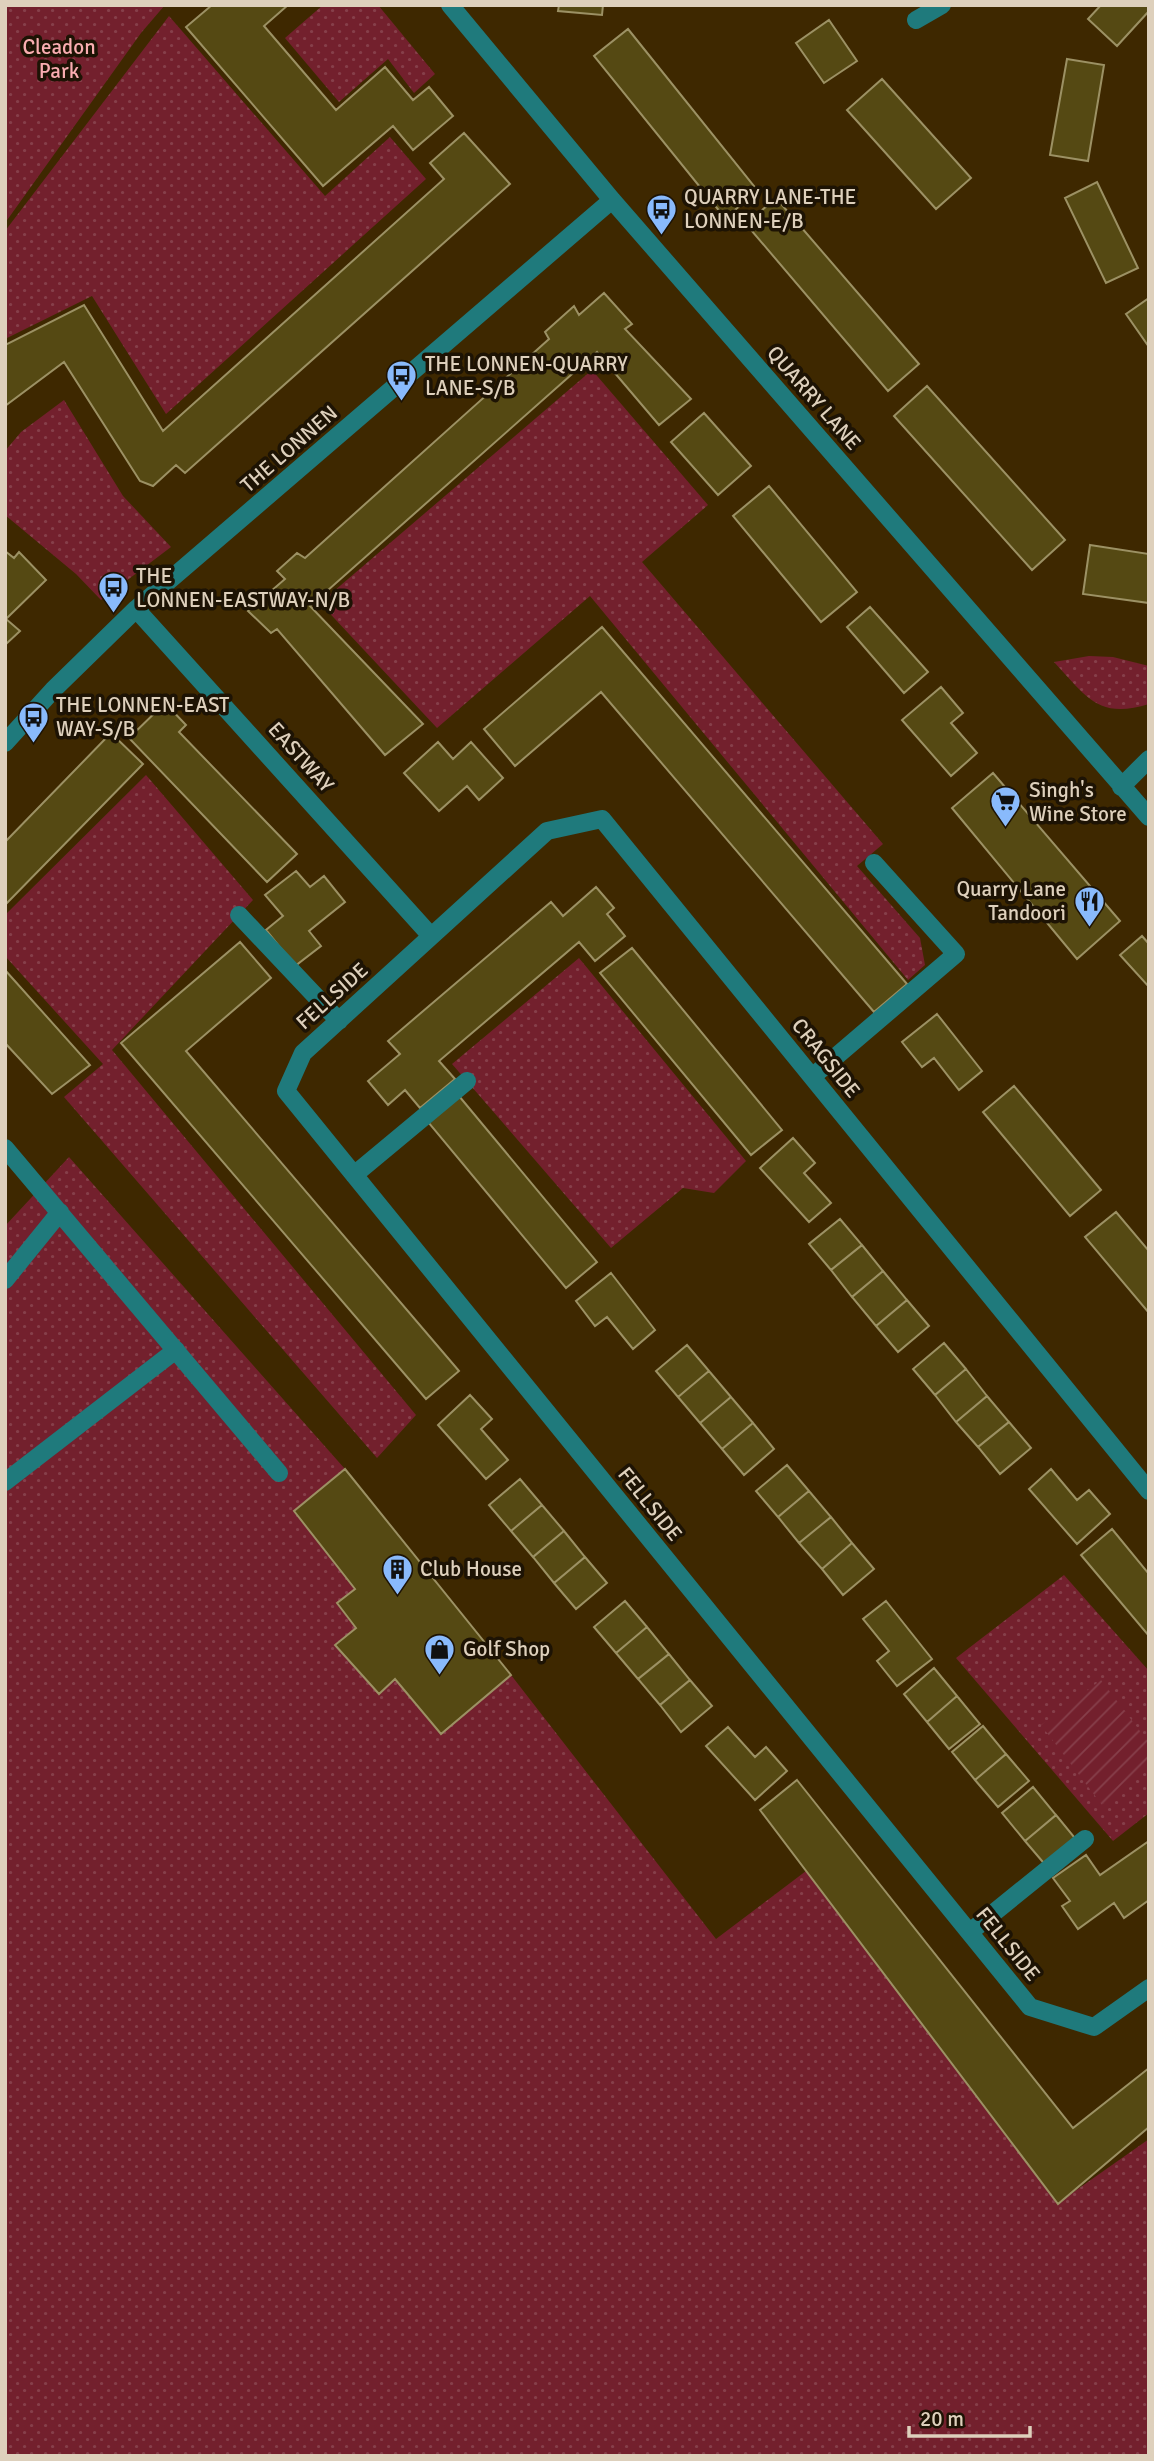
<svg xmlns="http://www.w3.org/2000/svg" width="1154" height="2461" font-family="Signika,sans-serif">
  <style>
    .grass { fill: url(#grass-dots) }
    .garden { fill: url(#garden-furrows) }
    .building { fill: #554913; stroke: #9c9164; stroke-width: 2 }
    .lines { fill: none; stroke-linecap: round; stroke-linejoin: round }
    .minor { stroke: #1f7a7c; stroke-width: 18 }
    .labels { text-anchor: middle; stroke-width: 7; stroke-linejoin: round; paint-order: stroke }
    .park-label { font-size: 21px; fill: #faadb1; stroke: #1d1304 }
    .poi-label { font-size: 21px; fill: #ded0bc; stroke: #1d1304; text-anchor: start }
    .street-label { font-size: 21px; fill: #ded0bc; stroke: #1d1304 }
  </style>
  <defs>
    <pattern id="grass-dots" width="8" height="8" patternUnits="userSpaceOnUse" patternTransform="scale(1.75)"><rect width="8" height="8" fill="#73202d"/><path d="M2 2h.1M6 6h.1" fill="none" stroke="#863f4a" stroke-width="1.8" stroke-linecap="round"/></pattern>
    <pattern id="garden-furrows" width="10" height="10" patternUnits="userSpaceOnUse" patternTransform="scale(1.75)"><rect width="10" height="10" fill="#73202d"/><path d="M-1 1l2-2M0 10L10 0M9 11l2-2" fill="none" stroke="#863f4a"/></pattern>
  </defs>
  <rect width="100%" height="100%" fill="#3e2800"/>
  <path class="grass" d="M5,5H165L141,33L5,223Z
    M323,5H378L435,74L414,93L388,59L339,102L285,38Z
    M169,16L325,196L390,137L426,179L166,414L92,296L5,339V231Z
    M592,370L708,505L642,562L883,844L857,866L920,938L925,965L908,980L590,596L437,728L320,603Z
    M64,400L123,496L171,547L101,600L76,574L5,515V451L21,432Z
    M1089,656L1113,657L1149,666V704C1098,720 1086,696 1054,662Z
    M146,775L253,900L112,1050L416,1415L377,1458L64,1097L103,1064L5,956V915Z
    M579,958L746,1161L714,1193L683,1188L611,1248L452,1064Z
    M69,1157L345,1469L511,1675L716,1939L806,1871L1058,2203L1149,2139V2456H5V1226Z
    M1064,1575L1149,1671V1813L1113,1841L956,1658Z"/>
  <path class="garden" d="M1101,1680L1149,1743V1769L1102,1805L1041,1725Z"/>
  <path class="building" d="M212,5H288L264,26L336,110L385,67L413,100L429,87L453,116L413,150L393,126L323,186L186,27Z
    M559,5H603L602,15L558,11Z
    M1101,5H1149V11L1117,46L1088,19Z
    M829,20L857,61L824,83L796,43Z
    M628,29L758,191L725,218L594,56Z
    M1067,59L1104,65L1088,161L1050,155Z
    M882,79L971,178L936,209L847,110Z
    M464,133L510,184L185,473L176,465L153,486L140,481L64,362L5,406V345L84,305L163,431L444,179L430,163Z
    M1097,182L1138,268L1106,283L1065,198Z
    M776,198L919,364L888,391L746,224Z
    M604,293L632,324L625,329L691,399L659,425L597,352L310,606L423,724L385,755L277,629L271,633L248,611L285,579L277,571L297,553L305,558L549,339L545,332L574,306L579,315Z
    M1149,298V347L1126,314Z
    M927,386L1065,540L1032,570L894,416Z
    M704,413L751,466L718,495L671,442Z
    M769,486L857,592L821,622L733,516Z
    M1090,545L1149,554V603L1083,594Z
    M5,551L14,558L19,552L46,580L6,619L20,631L5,645Z
    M870,607L928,672L904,693L847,627Z
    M602,627L907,984L874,1012L601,692L515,766L484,729Z
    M941,687L963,713L951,723L977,753L951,776L902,720Z
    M165,703L186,725L179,732L297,854L267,882L129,738Z
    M111,733L143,764L5,905V842Z
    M438,742L453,759L471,742L503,778L479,800L467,786L439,811L404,773Z
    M993,773L1120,921L1077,959L952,808Z
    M296,871L310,887L324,876L345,902L309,931L321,946L295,966L266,930L283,916L265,895Z
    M596,887L614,908L607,914L625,936L595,961L579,942L439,1061L455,1079L420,1108L405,1090L388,1105L368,1081L400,1054L388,1041L551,902L563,916Z
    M1142,936L1149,944V987L1120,955Z
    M240,942L271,978L186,1051L459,1371L426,1399L121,1043Z
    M632,948L782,1130L751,1155L600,973Z
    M5,970L90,1065L52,1094L5,1043Z
    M937,1014L982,1071L959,1090L934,1058L922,1067L902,1042Z
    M1014,1086L1101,1190L1070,1216L983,1112Z
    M459,1096L597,1262L566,1288L428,1122Z
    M793,1138L815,1163L804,1173L831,1203L809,1222L760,1168Z
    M1116,1212L1149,1251V1313L1085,1237Z
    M840,1219L862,1245L831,1270L809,1244Z
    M862,1245L883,1271L852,1297L831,1270Z
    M883,1271L907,1300L876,1326L852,1297Z
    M611,1273L655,1330L633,1349L607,1317L595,1326L576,1301Z
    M907,1300L929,1326L898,1352L876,1326Z
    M944,1343L966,1369L935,1395L913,1369Z
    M687,1345L709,1371L678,1397L656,1371Z
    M966,1369L987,1396L956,1422L935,1395Z
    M709,1371L731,1397L700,1423L678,1397Z
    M470,1395L492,1419L481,1429L508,1460L486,1479L438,1425Z
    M987,1396L1009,1422L978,1447L956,1422Z
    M731,1397L753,1423L722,1449L700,1423Z
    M1009,1422L1031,1448L1000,1474L978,1447Z
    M753,1423L774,1449L744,1475L722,1449Z
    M787,1465L809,1491L778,1517L756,1491Z
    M345,1469L511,1675L441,1734L395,1679L379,1694L335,1645L356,1628L337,1603L355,1589L294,1511Z
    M1051,1469L1077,1500L1089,1490L1110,1514L1077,1544L1029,1489Z
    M520,1479L542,1505L511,1531L489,1505Z
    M809,1491L831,1517L799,1543L778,1517Z
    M542,1505L564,1531L533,1557L511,1531Z
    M831,1517L852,1543L822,1569L799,1543Z
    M1112,1529L1149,1574V1636L1081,1555Z
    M564,1531L585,1557L554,1583L533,1557Z
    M852,1543L874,1569L843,1595L822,1569Z
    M585,1557L607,1583L576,1609L554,1583Z
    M625,1601L647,1627L616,1653L594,1627Z
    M886,1601L932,1659L897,1686L877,1661L889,1651L863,1619Z
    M647,1627L669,1654L638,1679L616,1653Z
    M669,1654L690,1680L660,1705L638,1679Z
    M934,1668L957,1696L927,1722L904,1694Z
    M690,1680L712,1706L681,1732L660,1705Z
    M957,1696L980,1724L949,1749L927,1722Z
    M983,1726L1006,1754L975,1780L952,1752Z
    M728,1727L755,1757L766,1747L787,1771L755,1800L706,1746Z
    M1006,1754L1029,1781L998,1807L975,1780Z
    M797,1780L1073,2128L1149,2068V2127L1058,2204L760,1810Z
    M1033,1787L1056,1815L1025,1841L1002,1813Z
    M1056,1815L1079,1843L1048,1868L1025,1841Z
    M1149,1841V1900L1124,1918L1114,1903L1078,1929L1062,1906L1070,1901L1053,1878L1086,1855L1100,1875Z"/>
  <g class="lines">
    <path class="minor" d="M450,5L612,200L1149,817
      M916,20L942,5
      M136,609L431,936
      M5,743L53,690L136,609L612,200
      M1121,787L1149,759
      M239,915L339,1021
      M812,1077L956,954L874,863
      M5,1148L279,1473
      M354,1175L467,1081
      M5,1280L60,1212
      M5,1482L176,1350
      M1149,1491L602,819L547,831L303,1053L286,1091L1030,2007L1094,2027L1149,1988
      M970,1932L1085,1839"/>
  </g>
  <defs>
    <symbol id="bus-pin" viewBox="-11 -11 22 30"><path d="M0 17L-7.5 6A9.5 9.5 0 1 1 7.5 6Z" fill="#89bafc" stroke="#1d1304"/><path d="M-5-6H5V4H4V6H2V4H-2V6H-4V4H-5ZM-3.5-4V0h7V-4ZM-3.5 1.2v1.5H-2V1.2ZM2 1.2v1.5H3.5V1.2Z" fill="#111"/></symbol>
    <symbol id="supermarket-pin" viewBox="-11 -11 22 30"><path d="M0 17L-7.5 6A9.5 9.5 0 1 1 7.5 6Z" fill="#89bafc" stroke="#1d1304"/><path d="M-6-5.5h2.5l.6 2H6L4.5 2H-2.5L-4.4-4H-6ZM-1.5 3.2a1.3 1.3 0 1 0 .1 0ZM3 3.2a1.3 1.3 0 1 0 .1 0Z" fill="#111"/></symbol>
    <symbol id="restaurant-pin" viewBox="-11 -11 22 30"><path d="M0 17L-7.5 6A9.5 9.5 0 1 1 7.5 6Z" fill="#89bafc" stroke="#1d1304"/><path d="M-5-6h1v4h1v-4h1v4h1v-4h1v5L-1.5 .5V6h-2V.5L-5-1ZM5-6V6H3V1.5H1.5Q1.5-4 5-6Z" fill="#111"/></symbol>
    <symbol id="building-pin" viewBox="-11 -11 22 30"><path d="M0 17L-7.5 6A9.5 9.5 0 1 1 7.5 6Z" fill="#89bafc" stroke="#1d1304"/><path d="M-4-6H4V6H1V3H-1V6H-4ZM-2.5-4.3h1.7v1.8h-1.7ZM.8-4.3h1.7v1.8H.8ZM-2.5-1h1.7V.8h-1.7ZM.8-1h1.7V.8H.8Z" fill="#111"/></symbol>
    <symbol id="shop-pin" viewBox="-11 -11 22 30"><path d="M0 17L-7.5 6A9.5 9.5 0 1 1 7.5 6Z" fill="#89bafc" stroke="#1d1304"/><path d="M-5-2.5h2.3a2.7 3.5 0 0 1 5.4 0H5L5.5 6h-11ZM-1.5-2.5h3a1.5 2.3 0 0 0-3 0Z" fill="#111"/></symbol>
  </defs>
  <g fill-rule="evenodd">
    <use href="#bus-pin" x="644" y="192" width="35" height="47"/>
    <use href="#bus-pin" x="384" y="358" width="35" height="47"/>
    <use href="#bus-pin" x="96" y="570" width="35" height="47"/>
    <use href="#bus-pin" x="16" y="700" width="35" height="47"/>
    <use href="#supermarket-pin" x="988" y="784" width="35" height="47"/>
    <use href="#restaurant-pin" x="1072" y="884" width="35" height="47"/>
    <use href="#building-pin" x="380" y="1552" width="35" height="47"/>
    <use href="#shop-pin" x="422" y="1632" width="35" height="47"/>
  </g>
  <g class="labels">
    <g class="park-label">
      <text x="59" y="54">Cleadon<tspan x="59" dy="24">Park</tspan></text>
    </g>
    <g class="poi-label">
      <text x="684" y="204">QUARRY LANE-THE<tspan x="684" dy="24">LONNEN-E/B</tspan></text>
      <text x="425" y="371">THE LONNEN-QUARRY<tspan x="425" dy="24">LANE-S/B</tspan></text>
      <text x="136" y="583">THE<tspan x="136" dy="24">LONNEN-EASTWAY-N/B</tspan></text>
      <text x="56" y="712">THE LONNEN-EAST<tspan x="56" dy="24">WAY-S/B</tspan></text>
      <text x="1029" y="797">Singh's<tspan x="1029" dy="24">Wine Store</tspan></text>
      <text x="1066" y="896" text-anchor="end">Quarry Lane<tspan x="1066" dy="24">Tandoori</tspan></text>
      <text x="420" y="1576">Club House</text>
      <text x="463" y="1656">Golf Shop</text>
    </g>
    <g class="street-label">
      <text transform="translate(814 398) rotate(49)" y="7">QUARRY LANE</text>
      <text transform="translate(289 449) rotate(-41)" y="7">THE LONNEN</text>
      <text transform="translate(301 757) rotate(48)" y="7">EASTWAY</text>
      <text transform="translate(332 996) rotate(-42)" y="7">FELLSIDE</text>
      <text transform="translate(826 1058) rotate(51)" y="7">CRAGSIDE</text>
      <text transform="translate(650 1504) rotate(51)" y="7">FELLSIDE</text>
      <text transform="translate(1008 1944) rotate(51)" y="7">FELLSIDE</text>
    </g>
  </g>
  <rect width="1154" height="2461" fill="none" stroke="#ded0bc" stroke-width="14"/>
  <path d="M909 2426v10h121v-10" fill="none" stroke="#ded0bc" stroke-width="3.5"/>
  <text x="920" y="2426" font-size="21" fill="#ded0bc" stroke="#1d1304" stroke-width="5" paint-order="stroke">20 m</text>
</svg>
